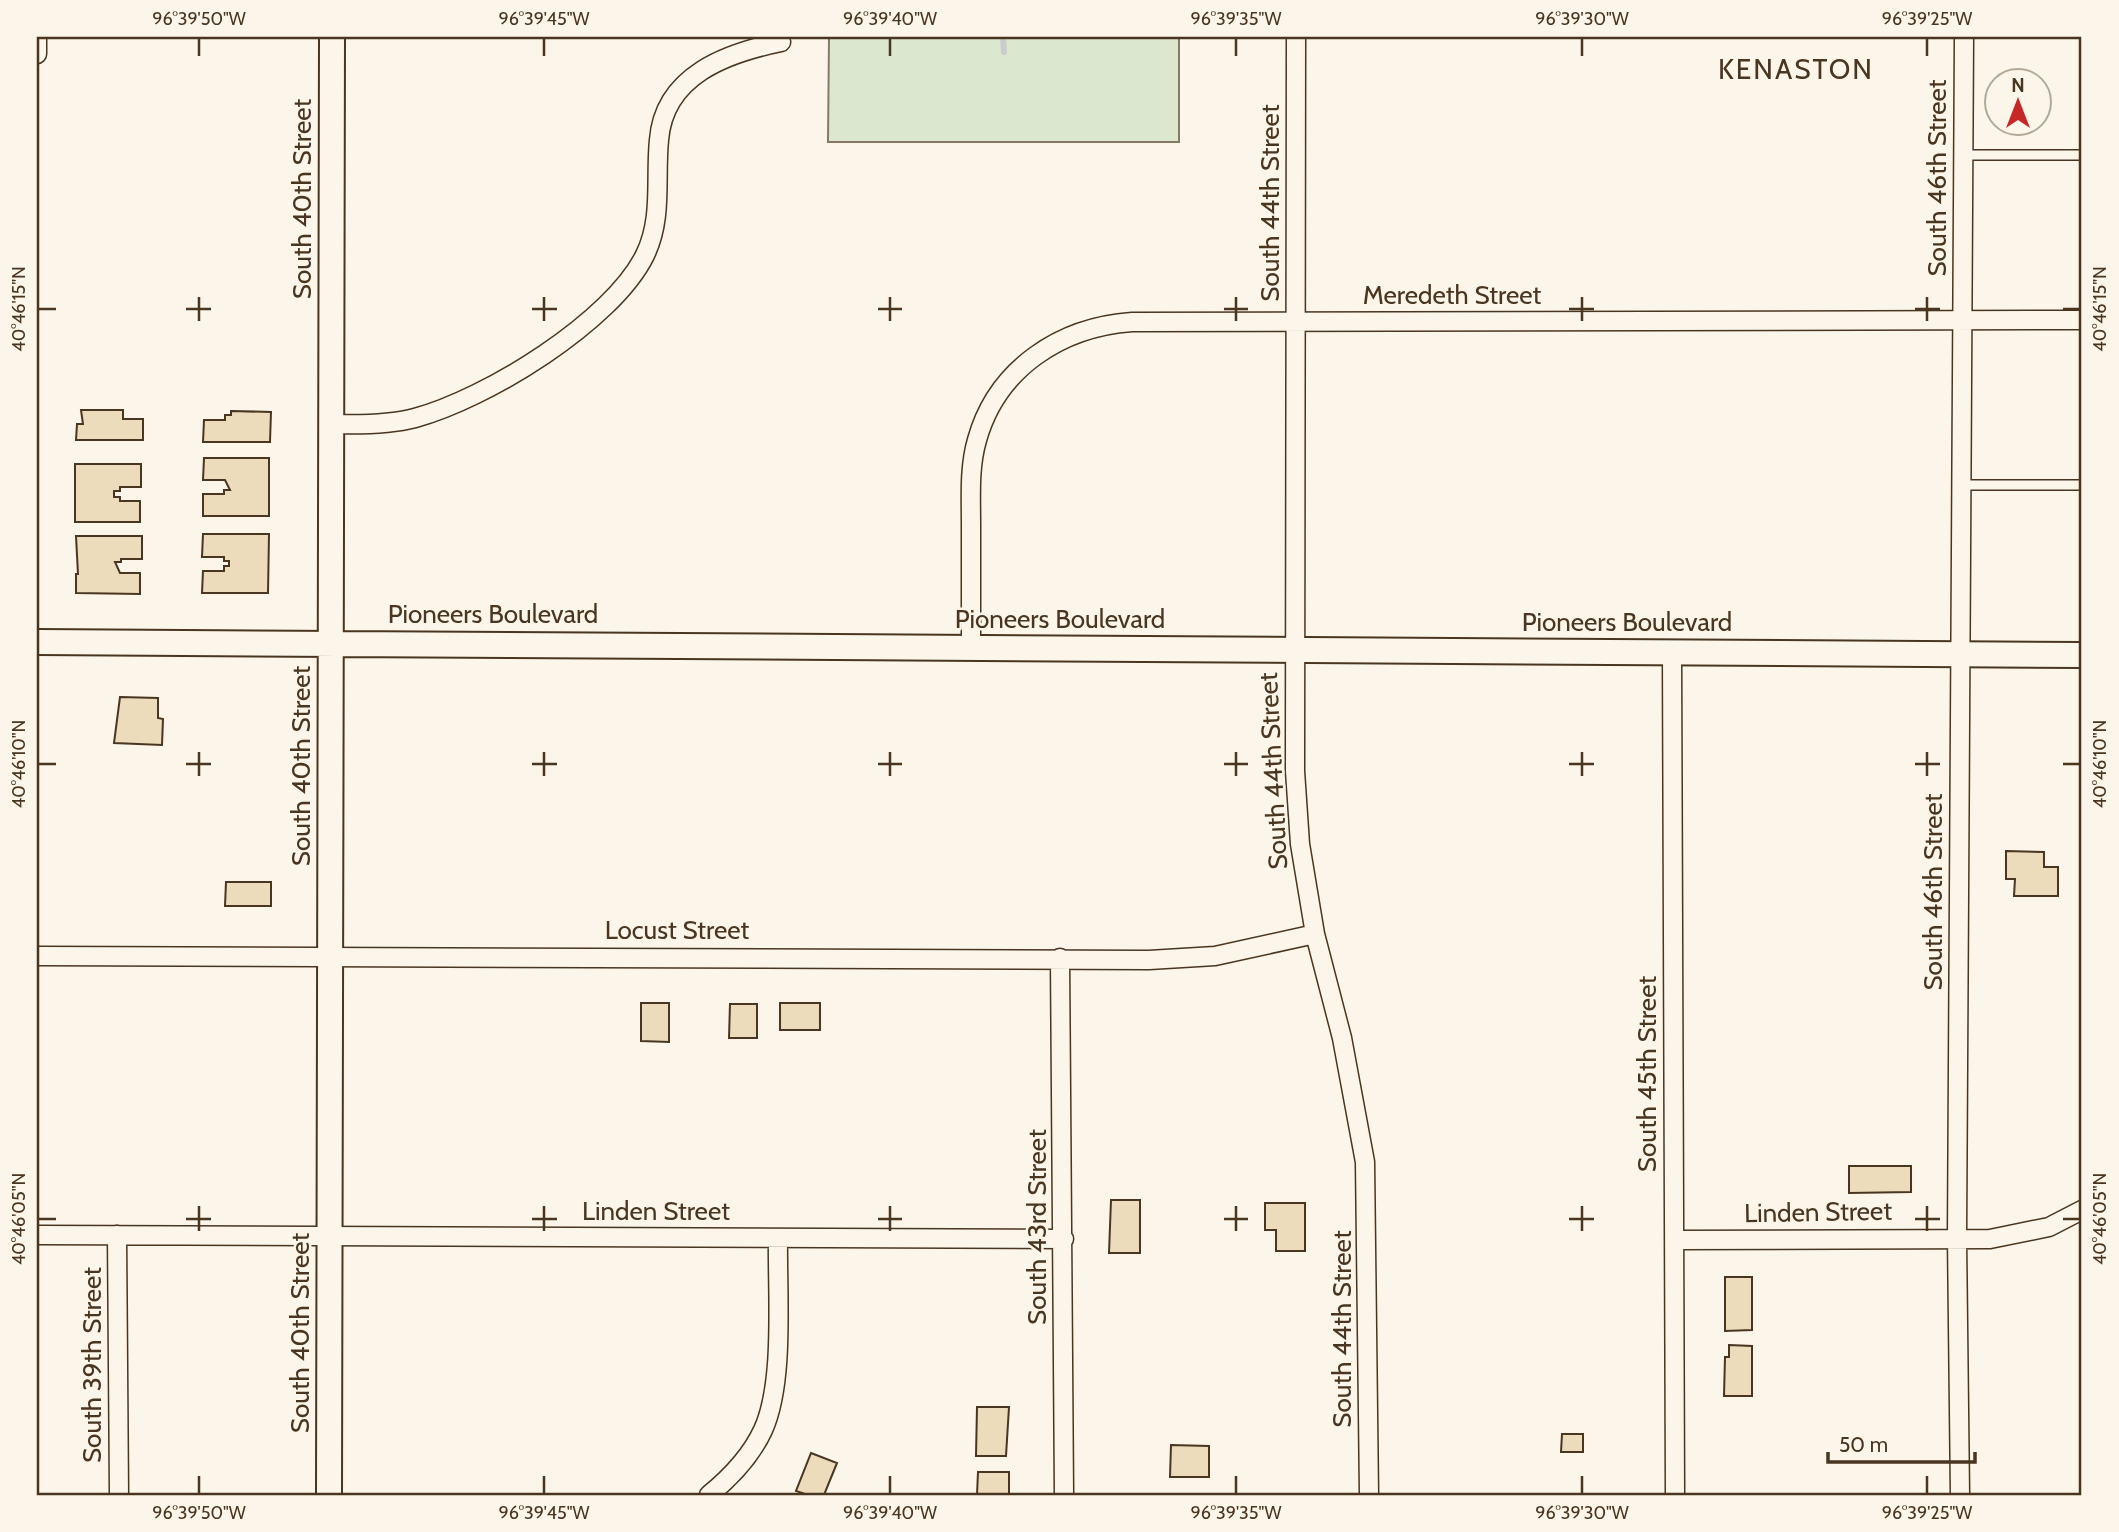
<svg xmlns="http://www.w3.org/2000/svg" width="2119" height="1532" font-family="Cabin,sans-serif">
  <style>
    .green { fill: #dce7d0; stroke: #887966; stroke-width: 2 }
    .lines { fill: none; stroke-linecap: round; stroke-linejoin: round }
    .stream { stroke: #c9cecd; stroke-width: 6 }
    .building { fill: #ecdcbc; stroke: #4a3520; stroke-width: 2 }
    .service-casing { stroke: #4a3520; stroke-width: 12 }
    .minor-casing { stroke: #4a3520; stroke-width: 21 }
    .secondary-casing { stroke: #4a3520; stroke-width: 28 }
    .service { stroke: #fbf6e9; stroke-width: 9 }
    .minor { stroke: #fbf6e9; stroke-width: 18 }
    .secondary { stroke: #fbf6e9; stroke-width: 24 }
    .ticks { fill: none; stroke: #4a3520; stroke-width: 2.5 }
    .labels { text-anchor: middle; stroke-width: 5; stroke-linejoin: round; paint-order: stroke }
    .street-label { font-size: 26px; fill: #4a3520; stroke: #fbf6e9 }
    .neighbourhood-label { font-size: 28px; letter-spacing: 2px; fill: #4a3520; stroke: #fbf6e9 }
    .neatline { fill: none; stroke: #4a3520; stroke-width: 2.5 }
    .ticks-label { font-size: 18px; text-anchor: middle; fill: #4a3520 }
  </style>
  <rect width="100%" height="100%" fill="#fbf6e9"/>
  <path class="green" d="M829,37H1179V142H828Z"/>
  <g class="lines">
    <path class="stream" d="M1003,37L1004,52"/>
  </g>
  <path class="building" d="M81,410H123V419H143V440H76L77,424H83Z
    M231,411L271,412L270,442H203L204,420H225V415H231Z
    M204,458H269V516H203V494H224V490H230L225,480H203Z
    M75,464H141V487H120V491H114V497H120V501H140V522H75Z
    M203,534H269L268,593H202L203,571H224V566H229V561H224V557H202Z
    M76,536H142V559H121V562H115L120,573H140V594L76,593V574H78Z
    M120,697L158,698V718L163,719L162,745L114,743Z
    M2006,851L2044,852V867H2058V896H2014L2015,879H2006Z
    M226,882H271V906H225Z
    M641,1003H669V1042L641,1041Z
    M780,1003H820V1030H780Z
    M730,1004H757V1038H729Z
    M1849,1166H1911V1192L1849,1193Z
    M1111,1200H1140V1253H1109Z
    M1265,1203H1305V1251H1276V1230H1265Z
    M1725,1277H1752V1330L1725,1331Z
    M1729,1345L1752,1346V1396H1724L1725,1357H1729Z
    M977,1407H1009L1006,1456H976Z
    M1562,1434H1583V1452H1561Z
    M1171,1445L1209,1446V1477H1170Z
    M811,1453L837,1463L824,1495H808L796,1491Z
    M978,1472H1009V1495H977Z"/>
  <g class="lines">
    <defs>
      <path id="service" d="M1963,155H2082
        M1961,485H2082"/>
      <path id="minor" d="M1296,37L1295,771L1300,844L1315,934L1342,1038L1365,1162L1369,1495
        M37,54V37
        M331,424C359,425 388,425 415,418C486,399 612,322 645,255C663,218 655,179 659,140C664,75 727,53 781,42
        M971,648C971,607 971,566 971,525C971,497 969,467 977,440C997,368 1061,327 1132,322L2082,320
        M1672,652L1675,1495
        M37,956L1149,960L1215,956L1315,934
        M1060,958L1064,1495
        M37,1235L1064,1239
        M117,1235L119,1495
        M1674,1240L1990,1239L2049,1227L2082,1210
        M709,1495C731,1477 751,1456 763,1430C785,1382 777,1292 778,1239
        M1960,1495L1957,1238L1964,37"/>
      <path id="secondary" d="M37,642L2082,655
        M329,1495L332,37"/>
    </defs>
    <use href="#service" class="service-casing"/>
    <use href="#minor" class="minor-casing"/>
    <use href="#secondary" class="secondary-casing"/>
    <use href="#service" class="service"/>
    <use href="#minor" class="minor"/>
    <use href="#secondary" class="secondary"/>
  </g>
  <path class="ticks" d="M199,38V56M544,38V56M890,38V56M1236,38V56M1582,38V56M1927,38V56M199,297V321M544,297V321M890,297V321M1236,297V321M1582,297V321M1927,297V321M38,309H56M186,309H211M532,309H557M878,309H902M1224,309H1248M1569,309H1594M1915,309H1940M2063,309H2080M199,752V776M544,752V776M890,752V776M1236,752V776M1582,752V776M1927,752V776M38,764H56M186,764H211M532,764H557M878,764H902M1224,764H1248M1569,764H1594M1915,764H1940M2063,764H2080M199,1206V1231M544,1206V1231M890,1206V1231M1236,1206V1231M1582,1206V1231M1927,1206V1231M38,1219H56M186,1219H211M532,1219H557M878,1219H902M1224,1219H1248M1569,1219H1594M1915,1219H1940M2063,1219H2080M199,1476V1494M544,1476V1494M890,1476V1494M1236,1476V1494M1582,1476V1494M1927,1476V1494"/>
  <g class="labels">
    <g class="street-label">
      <text transform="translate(1937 178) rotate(-90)" y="9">South 46th Street</text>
      <text transform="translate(302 199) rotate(-90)" y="9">South 40th Street</text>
      <text transform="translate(1270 203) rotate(-90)" y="9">South 44th Street</text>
      <text x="1452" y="304">Meredeth Street</text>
      <text x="493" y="623">Pioneers Boulevard</text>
      <text x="1060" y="628">Pioneers Boulevard</text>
      <text x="1627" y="631">Pioneers Boulevard</text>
      <text transform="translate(301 766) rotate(-90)" y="9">South 40th Street</text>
      <text transform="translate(1273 771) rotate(-93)" y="9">South 44th Street</text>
      <text transform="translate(1933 892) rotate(-90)" y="9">South 46th Street</text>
      <text x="677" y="939">Locust Street</text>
      <text transform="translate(1647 1074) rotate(-90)" y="9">South 45th Street</text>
      <text x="656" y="1220">Linden Street</text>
      <text transform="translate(1818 1212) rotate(-1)" y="9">Linden Street</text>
      <text transform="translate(1037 1227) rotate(-90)" y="9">South 43rd Street</text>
      <text transform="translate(1342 1329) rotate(-90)" y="9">South 44th Street</text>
      <text transform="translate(300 1333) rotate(-90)" y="9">South 40th Street</text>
      <text transform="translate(92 1365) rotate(-90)" y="9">South 39th Street</text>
    </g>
    <g class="neighbourhood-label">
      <text x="1796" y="79">KENASTON</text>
    </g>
  </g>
  <rect width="2119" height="1532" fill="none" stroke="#fbf6e9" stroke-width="77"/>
  <g transform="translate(2018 102)"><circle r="33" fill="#fbf6e9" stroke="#b4a999" stroke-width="2"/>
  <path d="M0-5L12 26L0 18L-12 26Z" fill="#c62828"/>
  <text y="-10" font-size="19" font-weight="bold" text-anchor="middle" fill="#4a3520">N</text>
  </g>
  <path d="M1828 1452v10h147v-10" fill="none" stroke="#4a3520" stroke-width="3.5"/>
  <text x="1839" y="1452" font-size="21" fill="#4a3520" stroke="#fbf6e9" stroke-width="5" paint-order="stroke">50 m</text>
  <rect x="38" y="38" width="2042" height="1456" class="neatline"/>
  <g class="ticks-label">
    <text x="199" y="25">96°39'50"W</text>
    <text x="544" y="25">96°39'45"W</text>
    <text x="890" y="25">96°39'40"W</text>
    <text x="1236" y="25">96°39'35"W</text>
    <text x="1582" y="25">96°39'30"W</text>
    <text x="1927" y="25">96°39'25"W</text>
    <text transform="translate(19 309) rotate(-90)" y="6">40°46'15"N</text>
    <text transform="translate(2100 309) rotate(-90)" y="6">40°46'15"N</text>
    <text transform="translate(19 764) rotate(-90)" y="6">40°46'10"N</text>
    <text transform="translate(2100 764) rotate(-90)" y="6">40°46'10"N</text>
    <text transform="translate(19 1219) rotate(-90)" y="6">40°46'05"N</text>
    <text transform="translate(2100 1219) rotate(-90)" y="6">40°46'05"N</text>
    <text x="199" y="1519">96°39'50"W</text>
    <text x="544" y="1519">96°39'45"W</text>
    <text x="890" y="1519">96°39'40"W</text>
    <text x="1236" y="1519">96°39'35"W</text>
    <text x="1582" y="1519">96°39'30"W</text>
    <text x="1927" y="1519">96°39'25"W</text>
  </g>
</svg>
